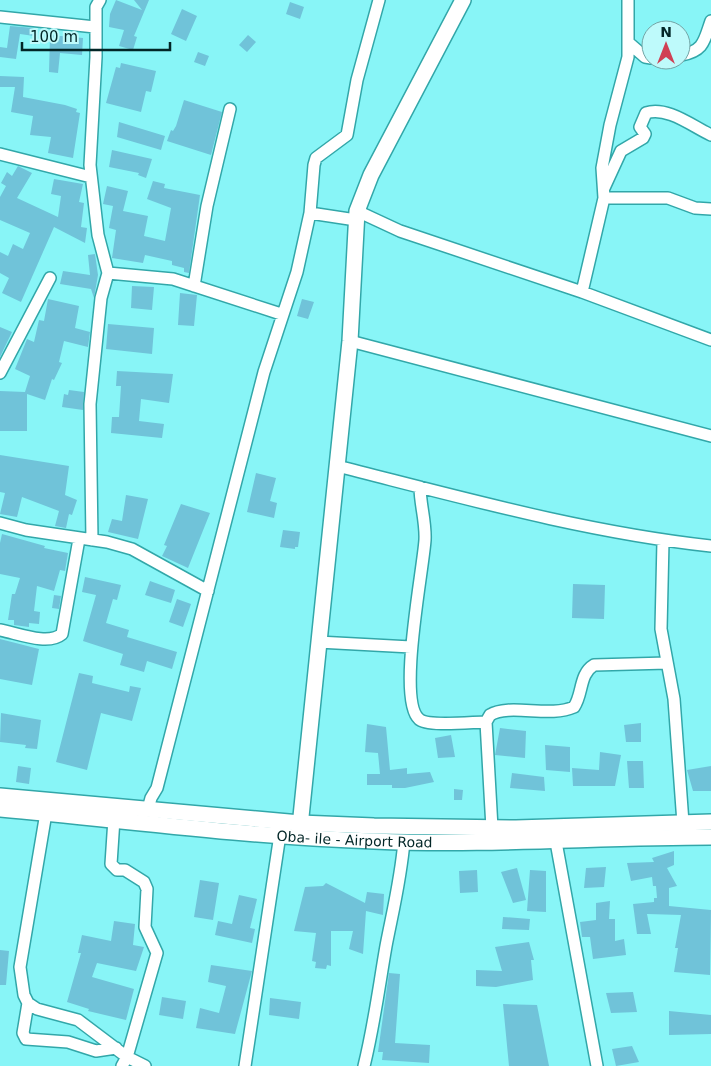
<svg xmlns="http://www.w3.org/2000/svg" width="711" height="1066" font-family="'DejaVu Sans',sans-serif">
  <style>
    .building { fill: #70c3d9 }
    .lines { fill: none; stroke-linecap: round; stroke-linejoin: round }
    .street-casing { stroke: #32a7a9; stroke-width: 14 }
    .secondary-casing { stroke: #32a7a9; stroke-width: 18 }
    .street { stroke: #fff; stroke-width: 11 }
    .secondary { stroke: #fff; stroke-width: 15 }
    .labels { text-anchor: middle; stroke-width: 4; stroke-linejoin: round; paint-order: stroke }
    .street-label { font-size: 14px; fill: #022627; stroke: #befafb }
  </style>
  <rect width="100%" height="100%" fill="#88f5f7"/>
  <path class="building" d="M116,0L142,10L134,0H149L134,36L137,37L133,50L119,46L124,30L109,27L110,14Z
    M290,2L304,7L300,19L286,14Z
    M182,9L197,16L186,41L171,34Z
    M10,26L34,28V36L20,34L16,59L0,57V47L7,48Z
    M50,35L83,38L82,55L60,53L58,73L49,72Z
    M248,35L256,42L247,52L239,45Z
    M198,52L209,56L205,66L194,62Z
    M121,63L156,71L151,92L146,91L141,112L106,103L116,67L120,68Z
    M0,76L24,77L23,97L65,105L77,109L76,112L80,113L73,158L48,153L51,137L30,135L33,116L11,112L15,87H0Z
    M184,100L222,112L211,155L167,141L171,130L173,131L176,126Z
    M119,122L165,136L161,150L117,137Z
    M112,150L152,159L146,178L138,175L139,173L109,167Z
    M18,166L32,173L17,198L58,217L61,196L51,194L54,179L83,184L79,202L84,203L81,227L87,228L85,243L54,227L21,302L2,293L9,278L0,273V252L8,256L13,244L23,249L30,233L0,220V197L6,186L1,183L7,172L12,176Z
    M153,181L165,184L164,188L200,195L189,273L184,272V268L172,265V261L145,255L143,263L112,258L116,230L109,228L113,206L103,204L107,186L128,191L123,211L148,216L144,236L165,241L171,208L147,199Z
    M95,254L98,275L94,298L91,289L60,284L63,271L90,275L88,255Z
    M132,286L154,287L152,310L131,308Z
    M180,293L197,295L194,326L178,325Z
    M48,299L79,306L75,328L90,332L88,347L64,341L59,362L62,363L54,380L52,379L45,400L27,394V431H0V391L25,392L30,376L15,369L27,339L34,342L39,320L44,321Z
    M302,299L314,302L308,319L297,316Z
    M108,324L154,328L152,354L106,349Z
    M0,327L12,332L0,357Z
    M117,371L173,374L169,403L141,399L139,421L164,424L162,438L111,433L112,417H119L121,386H116Z
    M69,390L84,392L83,410L62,407L64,394L68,395Z
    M0,455L69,466L65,495L77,500L72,515L69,514L66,528L55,526L59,511L22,497L17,517L0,514L5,493L0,492Z
    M256,473L276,478L270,501L277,503L274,518L247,512Z
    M126,495L148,499L138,539L108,532L112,519L122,521Z
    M181,504L210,513L188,568L162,556L167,546L164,545Z
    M283,530L300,532L298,547H295V549L280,547Z
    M2,534L45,546L44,548L68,553L65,571L60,570L54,591L37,586L34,611L40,612L39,624L29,623V627L14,625V620H8L12,594H15L20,578L0,574V543Z
    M85,577L121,585L117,600L113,599L106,623L129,630L127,637L177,652L172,669L147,661L144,672L120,665L123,654L83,641L96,595L82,592Z
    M150,581L175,590L171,603L145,595Z
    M573,584L605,585L604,619L572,618Z
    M54,595L61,596L59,609L52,608Z
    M177,599L191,604L183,627L169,622Z
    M0,639L39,649L32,685L0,679Z
    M79,673L93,676L92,683L129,692L130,686L141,688L132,721L101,713L87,770L56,762Z
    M1,713L41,720L37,749L25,748L26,745L0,742Z
    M641,723V742H626L624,725Z
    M367,724L386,727L390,770L407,768V774L430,772L434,782L405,788H392V785H367V774H380L378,753L365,752Z
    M500,728L526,731L525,758L495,755Z
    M451,735L455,757L438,758L435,738Z
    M545,745L570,747V772L546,770Z
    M600,752L621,755L615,786H573L572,768L599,770Z
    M627,761H643L644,788H629Z
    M18,766L31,768L29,784L16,782Z
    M711,766V791H693L687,770Z
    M512,773L544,777L545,791L510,788Z
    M454,789L463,790L462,800H454Z
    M674,851V865L667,868L677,886L669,888V906L711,910L710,975L674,972L678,948H675L681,915L647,914L651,934H637L633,904L654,902V898H657L656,886H653L652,877L631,881L627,863L654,862L652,858Z
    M606,867L604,887L584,888L586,868Z
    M517,868L526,900L513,903L501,872Z
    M477,870L478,892L460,893L459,871Z
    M530,870L546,871V912L527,911Z
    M200,880L219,883L213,920L194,917Z
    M326,883L365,903L367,892L384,894L383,915L366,911L363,954L349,949L353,931H331V966L327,965L326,969L315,968L316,962L312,961L316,933L294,931L305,887L323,886Z
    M239,895L257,899L250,928L255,929L252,943L215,935L218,921L232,924Z
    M610,901L609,919H615V941L624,939L626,955L593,959L590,937H582L580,922L596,920V903Z
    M503,917L530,919L529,930L502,929Z
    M114,921L135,924L133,945L144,947L136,971L97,963L92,977L134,989L126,1020L88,1011L89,1009L67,1002L81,953H78L82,935L111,941Z
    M529,942L534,960H531L533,980L496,987L476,986V970L502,971L495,947Z
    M0,950L9,951L6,985H0Z
    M211,965L252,971L235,1034L196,1028L200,1008L219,1013L226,986L208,982Z
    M389,973L400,974L395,1043L430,1045L429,1063L382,1060L383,1052H378Z
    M633,992L637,1012L611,1013L606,993Z
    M162,997L186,1001L183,1019L159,1015Z
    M270,998L301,1002L299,1019L269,1015Z
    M503,1004L537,1005L549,1066H509Z
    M669,1011L711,1015V1034L669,1035Z
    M632,1046L639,1062L616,1066L612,1049Z"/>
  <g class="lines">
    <defs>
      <path id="street" d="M0,17L95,27
        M630,44L645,57L651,58
        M681,55C704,51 704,41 711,21
        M0,154L91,177
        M604,188L621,151L643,138L645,134L640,127L646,113C667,106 692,126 711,135
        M604,198H668L695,208L711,209
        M357,211L400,231L582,292L711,340
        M310,213L356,220
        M108,273L173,279L281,314
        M194,286L207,206L230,109
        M582,292L604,198L602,168L610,125L628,57V0
        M350,341L711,436
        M0,373L50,278
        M337,466C460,497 584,532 711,546
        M420,487C420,504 426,522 425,540C423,571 397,700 419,719C427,727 473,722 486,722
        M0,523L26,530L107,542L132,549L208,591
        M92,540L90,404L101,298L108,273L98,235L90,165L96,57V7L100,0
        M663,541L661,629L674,699L683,823
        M0,630C17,633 48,646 62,634L79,539
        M318,642L411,647
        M148,809L151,798L157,788L264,372L297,272L310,213L314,165L316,158L347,135L357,80L379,0
        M46,813L20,967L24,995L28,1003L37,1009L78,1020L127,1057L145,1066
        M114,819L111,864L117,870H125L144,882L147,889L145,927L157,953L127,1057L122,1066
        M492,828L486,722L490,715C509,703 550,718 574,707C583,694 579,674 594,665L667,663
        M556,842L597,1066
        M28,1003L23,1033L26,1039L68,1042L96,1051L116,1048
        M245,1066L281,828
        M364,1066C374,1026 379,986 386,946C393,910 401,878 404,841"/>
      <g id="secondary">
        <path d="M0,796L300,823L374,826L516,828L711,822"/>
        <path id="s1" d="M0,809C124,820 249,837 374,841C486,846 599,837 711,837"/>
        <path d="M299,836L350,341L357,211L371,175L463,0"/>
      </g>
    </defs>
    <use href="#street" class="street-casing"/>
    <use href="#secondary" class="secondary-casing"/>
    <use href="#street" class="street"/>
    <use href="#secondary" class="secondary"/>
  </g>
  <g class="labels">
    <g class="street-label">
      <text dy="5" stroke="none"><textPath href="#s1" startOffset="356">Oba- ile - Airport Road</textPath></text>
    </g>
  </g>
  <g transform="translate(666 45)"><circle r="24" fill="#befafb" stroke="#73a5a6"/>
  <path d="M0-4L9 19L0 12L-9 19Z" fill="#d04054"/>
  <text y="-8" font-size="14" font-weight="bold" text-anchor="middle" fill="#022627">N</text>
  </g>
  <path d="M22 42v8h148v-8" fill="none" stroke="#022627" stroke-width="2.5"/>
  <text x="30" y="42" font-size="15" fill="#022627" stroke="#befafb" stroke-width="4" paint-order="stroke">100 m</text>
</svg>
